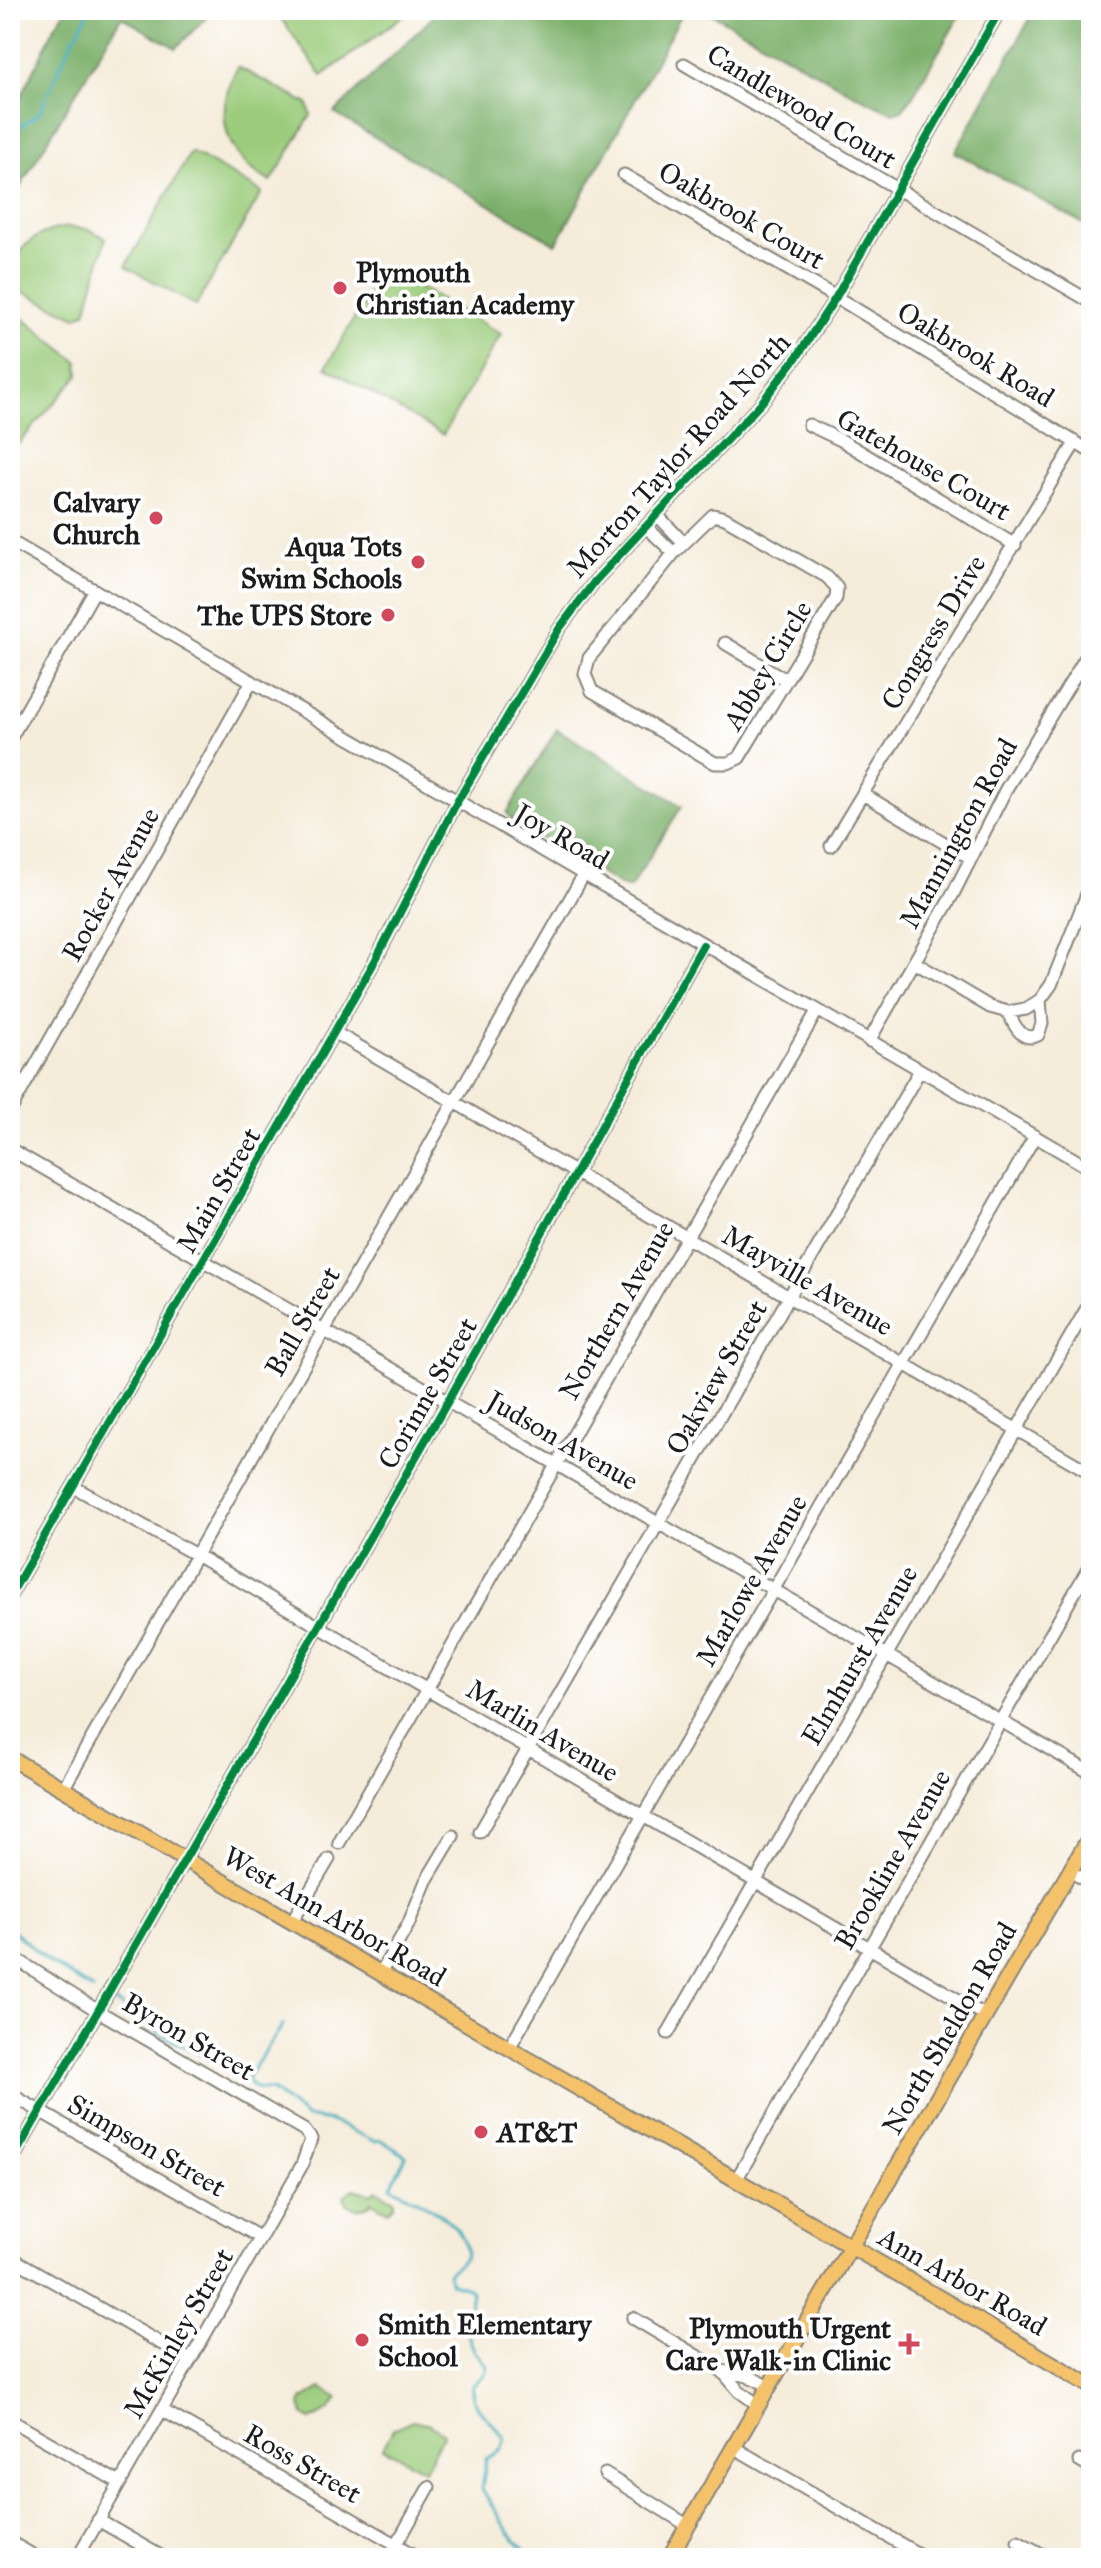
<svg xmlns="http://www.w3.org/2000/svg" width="1101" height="2568" font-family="'IM FELL Great Primer',serif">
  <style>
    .green { fill: #9bcc7b; stroke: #5c744c; stroke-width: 2 }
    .forest { fill: #7cb06b; stroke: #4c6644; stroke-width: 2 }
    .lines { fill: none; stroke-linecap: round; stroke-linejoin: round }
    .stream { stroke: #3fadbd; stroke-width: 3 }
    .minor-casing { stroke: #88847b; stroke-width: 15 }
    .major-casing { stroke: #88847b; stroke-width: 18 }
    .minor { stroke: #fff; stroke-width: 11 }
    .major { stroke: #f3c26a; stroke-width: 14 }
    .cycleway-casing { stroke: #fff; stroke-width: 13 }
    .cycleway { stroke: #00873e; stroke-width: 8 }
    .poi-dot { fill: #d1495b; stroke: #fff; stroke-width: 3 }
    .labels { text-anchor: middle; stroke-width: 8; stroke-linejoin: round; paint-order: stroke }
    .street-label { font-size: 28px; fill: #1c1c1c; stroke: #fff }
    .poi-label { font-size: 28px; font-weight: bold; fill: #1c1c1c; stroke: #fff; text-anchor: end }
  </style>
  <rect width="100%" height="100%" fill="#fff"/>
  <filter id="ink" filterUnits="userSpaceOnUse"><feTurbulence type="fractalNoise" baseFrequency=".0125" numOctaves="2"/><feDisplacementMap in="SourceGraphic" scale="16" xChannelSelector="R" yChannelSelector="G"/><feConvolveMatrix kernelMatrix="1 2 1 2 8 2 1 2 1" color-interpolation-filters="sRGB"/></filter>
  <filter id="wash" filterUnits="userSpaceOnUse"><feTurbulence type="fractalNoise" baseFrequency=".006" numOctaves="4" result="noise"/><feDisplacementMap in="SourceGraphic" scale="32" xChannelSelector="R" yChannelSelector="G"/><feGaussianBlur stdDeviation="1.8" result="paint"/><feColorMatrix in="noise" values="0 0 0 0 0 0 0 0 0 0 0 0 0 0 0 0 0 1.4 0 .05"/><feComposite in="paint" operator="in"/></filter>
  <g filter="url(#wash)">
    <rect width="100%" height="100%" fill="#f5ecda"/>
    <path class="green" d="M275,10H411L322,76Z
      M238,67L308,104L311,115L271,182C224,156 212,114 238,67Z
      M191,152L262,192L196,306L126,266Z
      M67,227L88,229L106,238L86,312L76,317L10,286C10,251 33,232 67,227Z
      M384,267L501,334L443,435L326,367Z
      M10,308L78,362L79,375L10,453Z
      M354,2189L371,2194L377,2190L394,2200V2205L388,2211L372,2202C363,2212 347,2210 344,2196Z
      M321,2388L339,2398L330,2409L311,2420L303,2415L300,2405L302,2400Z
      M412,2420L430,2424L444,2433L424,2470L383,2448L393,2429Z"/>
    <path class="forest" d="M66,10H214L176,48L121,17L10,204V120L55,26Z
      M440,10H684L556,244L334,113Z
      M705,10H963L911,99L902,110L893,113L852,93Z
      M1035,10H1091V228L955,152Z
      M557,729L682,806L630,888L623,887L513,821L507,813Z"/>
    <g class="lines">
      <path class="stream" d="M10,161L17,129L39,113L71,43L90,10
        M10,1928L49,1962L93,1990
        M116,2003C131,2012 142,2024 157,2032C183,2047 209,2058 236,2071C254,2080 245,2091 272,2090L306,2117L331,2121L374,2141L381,2140L406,2156L391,2186C414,2199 474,2225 465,2257L448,2273L451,2283L468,2288L472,2292L466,2331L475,2352L487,2366L485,2374L472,2386C470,2410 494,2421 505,2439L500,2451L486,2459L482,2490L509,2533L524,2548L522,2558
        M247,2078L283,2025"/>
    </g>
  </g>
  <g filter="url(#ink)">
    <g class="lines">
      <defs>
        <path id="minor" d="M684,64L1091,302
          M624,175L836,297L1091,452
          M809,425L841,440L1015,545
          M657,515L684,543
          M713,515L725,518L827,577L837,588L836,598L739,758L728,763H715L592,691L585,674L589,658L674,553Z
          M646,527L674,553
          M10,541L1091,1169
          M725,643L786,680
          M10,739L95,590
          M863,794L961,853L971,857
          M831,846L1075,443
          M914,962L990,1007L1008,1012L1026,1009L1040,1000L1051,985L1091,884
          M1008,1012C1014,1025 1022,1043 1038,1035L1042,1024L1040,1000
          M334,1032L1091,1473
          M869,1041L953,894L1006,789L1091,649
          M10,1111L252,681
          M10,1149L1091,1773
          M74,1487L196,1555L986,2016
          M10,1596L375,961L457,802L559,629L595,581L762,402L799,354L836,297L1000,10
          M63,1789L583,876
          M480,1832L920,1070
          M339,1843L817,1011
          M1071,1872L1091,1883
          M292,1921L329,1859
          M10,1955L98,2011L304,2130L311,2139L302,2165L77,2558
          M381,1972L408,1925L426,1881L453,1836
          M668,2033L1091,1301
          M509,2048L1035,1136
          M10,2094L261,2238
          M10,2164L448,1401L703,945
          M736,2180L1091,1564
          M10,2257L190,2360
          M633,2318L722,2371L739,2391L757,2404
          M722,2371L748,2376L768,2385
          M162,2410L420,2558
          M10,2420L120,2483
          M733,2447L925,2558
          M1079,2461L1091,2468
          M605,2474L687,2525
          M98,2520L164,2558
          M1018,2541L1049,2558
          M10,2542L38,2558
          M389,2558L429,2487"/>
        <path id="major" d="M10,1758L1091,2386
          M669,2558L1091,1835"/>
      </defs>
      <use href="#minor" class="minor-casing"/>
      <use href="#major" class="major-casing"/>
      <use href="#minor" class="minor"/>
      <use href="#major" class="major"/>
      <defs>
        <path id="cycleway" d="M10,1596L375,961L457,802L559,629L595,581L762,402L799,354L836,297L1000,10
          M10,2164L448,1401L703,945"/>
      </defs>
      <use href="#cycleway" class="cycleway-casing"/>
      <use href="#cycleway" class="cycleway"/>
    </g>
  </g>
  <g class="poi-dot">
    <circle cx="340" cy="288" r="8"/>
    <circle cx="156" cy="518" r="8"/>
    <circle cx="418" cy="562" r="8"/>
    <circle cx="388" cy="615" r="8"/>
    <circle cx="481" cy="2132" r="8"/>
    <circle cx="362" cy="2340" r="8"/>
    <path d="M905 2332h8v8h8v8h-8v8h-8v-8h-8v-8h8z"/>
  </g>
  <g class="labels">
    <g class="street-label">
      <text transform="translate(802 106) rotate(31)" y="10">Candlewood Court</text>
      <text transform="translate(742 215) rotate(30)" y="10">Oakbrook Court</text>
      <text transform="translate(976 354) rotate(31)" y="10">Oakbrook Road</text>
      <text transform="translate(678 455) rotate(-48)" y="10">Morton Taylor Road North</text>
      <text transform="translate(924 464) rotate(30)" y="10">Gatehouse Court</text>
      <text transform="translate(933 632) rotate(-59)" y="10">Congress Drive</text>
      <text transform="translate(767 665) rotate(-59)" y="10">Abbey Circle</text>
      <text transform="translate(958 833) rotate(-61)" y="10">Mannington Road</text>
      <text transform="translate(562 836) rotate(30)" y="10">Joy Road</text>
      <text transform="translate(110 884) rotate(-61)" y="10">Rocker Avenue</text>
      <text transform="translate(218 1190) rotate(-60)" y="10">Main Street</text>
      <text transform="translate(808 1280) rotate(30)" y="10">Mayville Avenue</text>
      <text transform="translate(616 1310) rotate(-60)" y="10">Northern Avenue</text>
      <text transform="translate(302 1321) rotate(-60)" y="10">Ball Street</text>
      <text transform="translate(716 1377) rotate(-60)" y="10">Oakview Street</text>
      <text transform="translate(427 1393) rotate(-60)" y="10">Corinne Street</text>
      <text transform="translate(563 1440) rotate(30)" y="10">Judson Avenue</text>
      <text transform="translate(751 1580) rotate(-60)" y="10">Marlowe Avenue</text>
      <text transform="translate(859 1655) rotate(-60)" y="10">Elmhurst Avenue</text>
      <text transform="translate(543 1730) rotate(31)" y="10">Marlin Avenue</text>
      <text transform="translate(892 1859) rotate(-60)" y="10">Brookline Avenue</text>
      <text transform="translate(335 1916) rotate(30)" y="10">West Ann Arbor Road</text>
      <text transform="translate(949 2028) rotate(-60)" y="10">North Sheldon Road</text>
      <text transform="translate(189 2036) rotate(30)" y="10">Byron Street</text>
      <text transform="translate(147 2145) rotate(30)" y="10">Simpson Street</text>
      <text transform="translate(963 2281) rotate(30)" y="10">Ann Arbor Road</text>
      <text transform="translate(178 2333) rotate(-60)" y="10">McKinley Street</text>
      <text transform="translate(303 2463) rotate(30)" y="10">Ross Street</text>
    </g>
    <g class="poi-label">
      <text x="356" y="282" text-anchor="start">Plymouth<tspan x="356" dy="32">Christian Academy</tspan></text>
      <text x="140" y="512">Calvary<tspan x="140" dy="32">Church</tspan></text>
      <text x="402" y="556">Aqua Tots<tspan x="402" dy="32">Swim Schools</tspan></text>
      <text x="372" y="625">The UPS Store</text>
      <text x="497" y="2142" text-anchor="start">AT&amp;T</text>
      <text x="378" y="2334" text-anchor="start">Smith Elementary<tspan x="378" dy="32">School</tspan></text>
      <text x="891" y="2338">Plymouth Urgent<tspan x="891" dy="32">Care Walk-in Clinic</tspan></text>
    </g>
  </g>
  <rect width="1101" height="2568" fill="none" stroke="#fff" stroke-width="40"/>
</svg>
